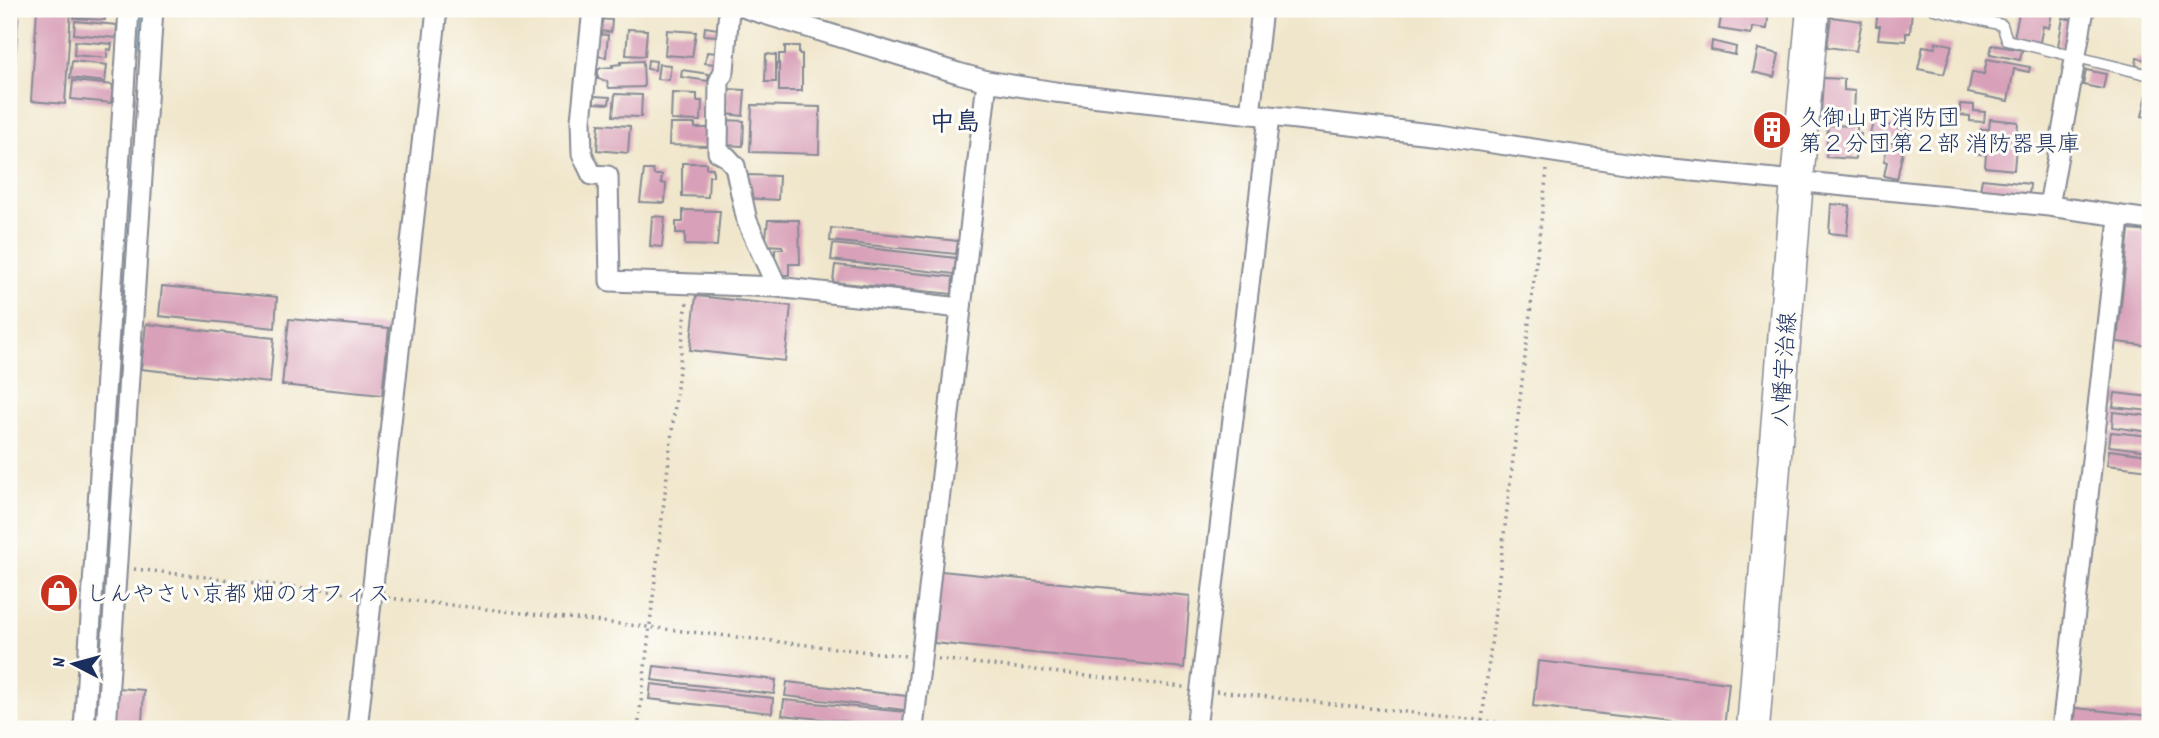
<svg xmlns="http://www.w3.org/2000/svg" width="2159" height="738" font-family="Dekko,'Klee One',sans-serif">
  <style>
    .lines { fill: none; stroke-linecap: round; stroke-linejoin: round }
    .stream { stroke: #5ac0d8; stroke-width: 5 }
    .building { fill: #d9a1b9 }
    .lane-casing { stroke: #868a94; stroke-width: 13 }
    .street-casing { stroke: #868a94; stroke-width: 23 }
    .primary-casing { stroke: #868a94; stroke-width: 35 }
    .path { stroke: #868a94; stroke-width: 3.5; stroke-dasharray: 2 5; stroke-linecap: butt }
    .lane { stroke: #fff; stroke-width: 10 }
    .street { stroke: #fff; stroke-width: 19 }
    .primary { stroke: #fff; stroke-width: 32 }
    .labels { text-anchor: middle; stroke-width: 6; stroke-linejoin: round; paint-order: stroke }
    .poi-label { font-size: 23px; fill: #1b2f5e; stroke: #fdfcf7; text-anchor: start }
    .street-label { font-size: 23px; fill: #1b2f5e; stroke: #fdfcf7 }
    .quarter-label { font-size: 26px; font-weight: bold; fill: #1b2f5e; stroke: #fdfcf7 }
  </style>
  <rect width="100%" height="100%" fill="#fdfcf7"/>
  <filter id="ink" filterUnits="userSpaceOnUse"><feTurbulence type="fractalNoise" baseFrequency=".0143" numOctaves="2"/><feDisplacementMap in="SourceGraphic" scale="14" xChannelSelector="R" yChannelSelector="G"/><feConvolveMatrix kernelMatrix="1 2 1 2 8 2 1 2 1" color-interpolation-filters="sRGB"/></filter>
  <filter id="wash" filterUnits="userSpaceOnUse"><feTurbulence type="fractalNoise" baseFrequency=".00686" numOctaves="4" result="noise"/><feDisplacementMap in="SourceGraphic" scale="28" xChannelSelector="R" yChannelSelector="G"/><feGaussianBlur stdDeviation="1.57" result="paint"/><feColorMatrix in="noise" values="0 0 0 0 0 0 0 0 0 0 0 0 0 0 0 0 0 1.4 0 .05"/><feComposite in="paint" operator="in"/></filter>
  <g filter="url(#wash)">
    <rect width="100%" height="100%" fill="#f0e6cb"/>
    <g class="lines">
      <path class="stream" d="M141,45L143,9
        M119,391L133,163"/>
    </g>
    <g id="blocks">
      <path class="building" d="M9,9H19L14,81L9,80Z
        M37,9H71L65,104L31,101Z
        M74,9H106L105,20L74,18Z
        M1878,9H1912L1910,33H1906V41L1878,39L1880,26H1876Z
        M2020,9L2052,13L2049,28L2043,26L2040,42L2014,37Z
        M1722,11L1768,17L1767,29L1752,27L1751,34L1719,29Z
        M1831,17L1862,21L1856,51L1827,47Z
        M2063,18L2075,20L2070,49L2058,46Z
        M598,19L612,20L611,32L597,31Z
        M75,21L117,25L116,38L74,34Z
        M705,27L718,29L717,36L704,35Z
        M628,29L647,30L645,56L626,55Z
        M667,30L696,32L692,57L665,55Z
        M597,34L608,35L606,57L596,56Z
        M75,41L112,44L111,50L107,49V58L74,55Z
        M1712,41L1736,47L1735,55L1711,50Z
        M1936,42L1952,45L1944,74L1918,69L1923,46L1935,48Z
        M1992,45L2022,50L2020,60L1990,54Z
        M785,46H799V54H802V91H779V54H785Z
        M1758,49L1779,54L1774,77L1753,72Z
        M707,52L717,53L716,64L705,63Z
        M766,54L776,55V82H765Z
        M2137,58L2150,61V69L2136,66Z
        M1987,59L2030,67L2029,72L2014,69L2008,101L1968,93L1972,72L1984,74Z
        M648,60L656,61L655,70L647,69Z
        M72,61L107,65L105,82L70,78Z
        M643,61L644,87L609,88L607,81L598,79V70L601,68L613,67L612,65L621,64V62Z
        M659,64L671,65L669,80L657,79Z
        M682,70L709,74L708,81L681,77Z
        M2086,70L2106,74L2103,89L2083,85Z
        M1823,78L1844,79V90L1855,91L1854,116L1821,114Z
        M73,81L113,85L111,103L71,99Z
        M727,89L745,90L743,116L726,114Z
        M2148,90L2150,91V118L2142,116Z
        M672,93L697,94V101H702L701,121L671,120Z
        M615,94L642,95L641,117L613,116Z
        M594,96L610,97L609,104L594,103Z
        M1960,104L1974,105V111L1985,112L1984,122L1970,121V116L1960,115Z
        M752,105L820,107L819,154L750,152Z
        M1990,119L2018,122L2014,170L1985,167L1986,154H1978L1981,129H1989Z
        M725,120L744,121L743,146L724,145Z
        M1873,122L1909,130L1905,142L1870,134Z
        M599,124L630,126L628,153L597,150Z
        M670,124H695V128H709L708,146L669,145Z
        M1765,124L1779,125L1778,135H1774L1773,144L1764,143Z
        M1828,125L1857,126V133L1861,134L1860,142H1856L1855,159L1826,157Z
        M1888,142L1904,146L1897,179L1884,176L1887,162L1884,161Z
        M682,163H706V168H713V176H709L708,197L682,196Z
        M644,170H653L654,175H662L661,183L666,184L665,203L640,202Z
        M746,175L779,176L778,200L745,198Z
        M1982,179L2030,184L2029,195L1980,190Z
        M1831,204L1850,206L1847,235L1829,233Z
        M683,210L720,211L717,246L685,245V233H676V222H683Z
        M652,216L665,217L662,247L650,246Z
        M768,220H799L800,264H789V275H775V249H783L782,246L765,245Z
        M831,228L958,241L956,254L830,241Z
        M2129,230L2150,232V346L2117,342Z
        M833,244L956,258L954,274L831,260Z
        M835,265L953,277L952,294L833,282Z
        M162,286L277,297L275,328L159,316Z
        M696,296L791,306L785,361L690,350Z
        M289,319L389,328L382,395L282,385Z
        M146,324L274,338L270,383L141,369Z
        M2115,393L2150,397V411L2113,407Z
        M2113,412L2150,416V432L2112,427Z
        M2111,432L2150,436V451L2109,446Z
        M2109,450L2150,455V470L2107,465Z
        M941,571L1190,596L1184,668L934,643Z
        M1538,661L1729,683L1724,728L1533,706Z
        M654,666L776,680L774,694L652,680Z
        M787,682L906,696L905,710L785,696Z
        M651,684L773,698L772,713L649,699Z
        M117,688L144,690L142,722L114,719Z
        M784,700L905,712L903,727L782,715Z
        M2076,708L2150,716V729H2074Z"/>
    </g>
  </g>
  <g filter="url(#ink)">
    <use href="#blocks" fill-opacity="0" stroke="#868a94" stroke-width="2"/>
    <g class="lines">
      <defs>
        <path id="lane" d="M1934,9L2002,25L2007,40L2150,75"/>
        <path id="street" d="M593,9L581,120L582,154L592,175L608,176L610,281L777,287L747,221L735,166L727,157L718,152L719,82L724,71L729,9
          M748,9L958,73L987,81L1055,92L1440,135L1652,167L2049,206L2150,220
          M1250,114L1262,9
          M2049,206L2084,9
          M777,287L960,308
          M84,729L129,9
          M106,729L153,9
          M357,729L437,9
          M913,729L987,81
          M1196,729L1269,117
          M2062,729L2119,218"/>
        <path id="primary" d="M1753,729L1797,180L1813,9"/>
      </defs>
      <use href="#lane" class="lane-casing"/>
      <use href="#street" class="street-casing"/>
      <use href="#primary" class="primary-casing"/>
      <path class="path" d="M134,569L356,594
        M388,598L906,656
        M938,659L1184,687
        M1216,691L1558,729
        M1482,721L1547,170
        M638,729L687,300
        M1494,729L1495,722"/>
      <use href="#lane" class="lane"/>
      <use href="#street" class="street"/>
      <use href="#primary" class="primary"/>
    </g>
  </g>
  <defs>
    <symbol id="building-disc" viewBox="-11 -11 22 22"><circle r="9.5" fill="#c8321e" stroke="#fdfcf7"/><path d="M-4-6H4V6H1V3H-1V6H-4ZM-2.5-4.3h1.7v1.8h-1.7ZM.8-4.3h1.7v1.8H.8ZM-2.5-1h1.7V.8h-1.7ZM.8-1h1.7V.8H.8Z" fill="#fff"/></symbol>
    <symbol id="shop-disc" viewBox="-11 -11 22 22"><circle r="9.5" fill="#c8321e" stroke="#fdfcf7"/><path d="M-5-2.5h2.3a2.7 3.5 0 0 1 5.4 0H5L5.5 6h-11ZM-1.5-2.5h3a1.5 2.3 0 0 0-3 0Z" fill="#fff"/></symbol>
  </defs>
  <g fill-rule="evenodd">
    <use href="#building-disc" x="1750" y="108" width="44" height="44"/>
    <use href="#shop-disc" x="37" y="571" width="44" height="44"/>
  </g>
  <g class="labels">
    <g class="poi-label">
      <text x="1799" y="125">久御山町消防団<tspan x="1799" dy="26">第２分団第２部 消防器具庫</tspan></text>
      <text x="86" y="601">しんやさい京都 畑のオフィス</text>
    </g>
    <g class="street-label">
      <text transform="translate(1783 369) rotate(-86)" y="8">八幡宇治線</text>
    </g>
    <g class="quarter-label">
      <text x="955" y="130">中島</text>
    </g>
  </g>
  <rect width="2159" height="738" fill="none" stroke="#fdfcf7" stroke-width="35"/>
  <g transform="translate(74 664) rotate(276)" stroke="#fdfcf7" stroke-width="5" paint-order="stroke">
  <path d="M0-5L12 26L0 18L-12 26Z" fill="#1b2f5e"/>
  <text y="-10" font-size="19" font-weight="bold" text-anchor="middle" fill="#1b2f5e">N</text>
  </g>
</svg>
